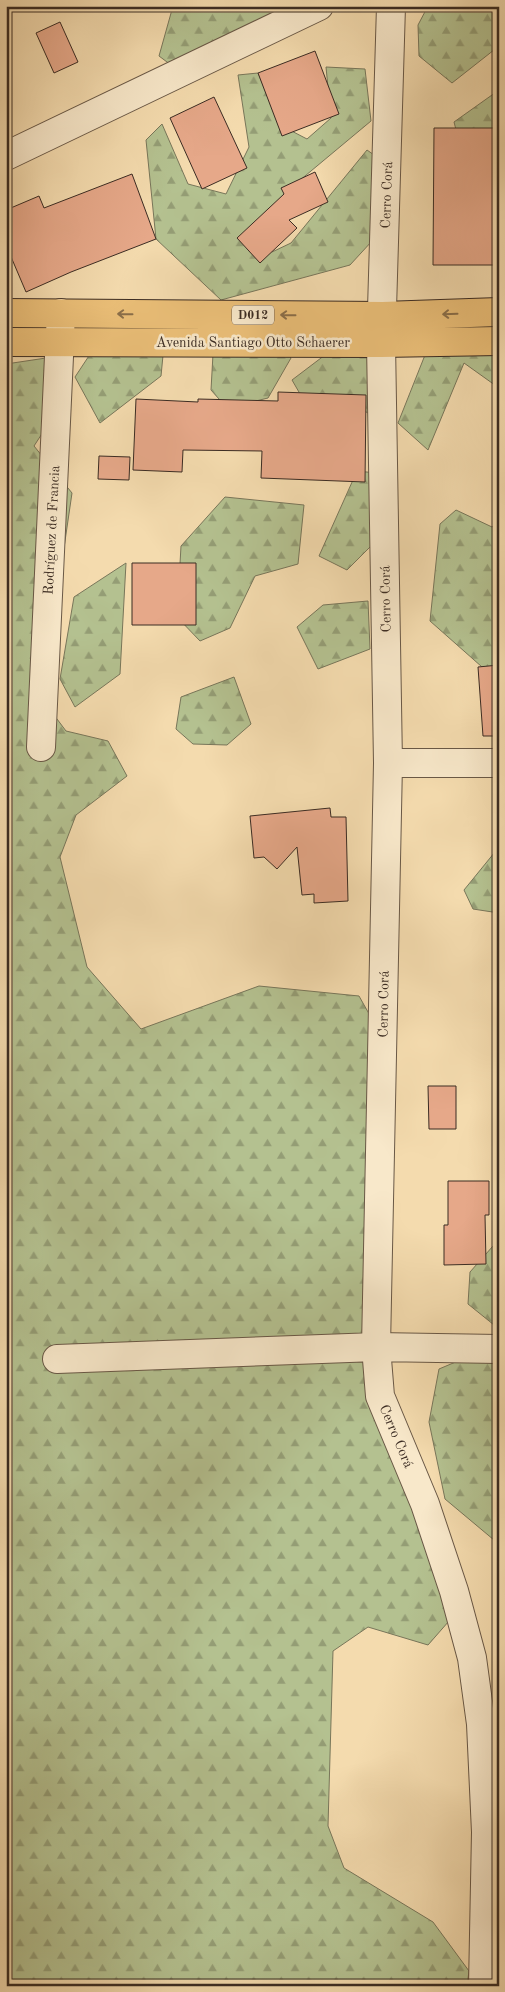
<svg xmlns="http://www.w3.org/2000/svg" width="505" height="1992" font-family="'Old Standard TT',serif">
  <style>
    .forest { fill: url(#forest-firs); stroke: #78765a }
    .building { fill: #e6a889; stroke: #3b2c23 }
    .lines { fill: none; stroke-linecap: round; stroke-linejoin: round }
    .street-casing { stroke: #695846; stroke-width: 30 }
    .primary-casing { stroke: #3b2c23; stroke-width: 30 }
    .street { stroke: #f8e8ca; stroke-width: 28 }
    .primary { stroke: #eabe77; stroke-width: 28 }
    .oneway { stroke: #8a6e49 }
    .labels { text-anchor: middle; stroke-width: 5; stroke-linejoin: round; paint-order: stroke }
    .shield { fill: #f8e8ca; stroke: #746455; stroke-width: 1 }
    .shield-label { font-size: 12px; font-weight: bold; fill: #3b2c23 }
    .street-label { font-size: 14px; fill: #3b2c23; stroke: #f8e8ca }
  </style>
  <defs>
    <pattern id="forest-firs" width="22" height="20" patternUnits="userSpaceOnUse" patternTransform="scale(1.25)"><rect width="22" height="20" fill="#b4c190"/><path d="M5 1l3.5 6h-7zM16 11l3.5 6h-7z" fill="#949d75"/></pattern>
  </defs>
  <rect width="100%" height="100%" fill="#f4dbae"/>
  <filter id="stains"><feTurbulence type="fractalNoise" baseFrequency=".004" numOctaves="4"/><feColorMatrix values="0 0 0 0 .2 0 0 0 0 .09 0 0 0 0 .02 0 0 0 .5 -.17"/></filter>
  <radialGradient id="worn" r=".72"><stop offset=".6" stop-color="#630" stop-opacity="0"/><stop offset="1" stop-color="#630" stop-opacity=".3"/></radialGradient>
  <path class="forest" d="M173,6H309L187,77L159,56Z
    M428,6H499V46L452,83L419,56L418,25Z
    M326,67L365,69L371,121L287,191L257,238L272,252L291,243L367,150L394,169L395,216L350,265L221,300L156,239L146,140L162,124L188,184L226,194L249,147L238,75L258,73L280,125L307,139L331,118Z
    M499,90V149H461L454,122Z
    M167,314L161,376L100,423L75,377L110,324Z
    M258,315L291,358L268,398L227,408L211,390L215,318Z
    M499,331V388L464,363L428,450L398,423L425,355Z
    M350,336L386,368L384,422L352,404L307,406L292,380Z
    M46,358L69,392L34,446L72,493L42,699L66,731L108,741L127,776L76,815L60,857L87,967L141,1029L259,986L359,996L395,1060L381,1407L456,1613L428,1645L368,1627L333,1651L328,1826L344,1868L433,1922L469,1971L467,1986H6V364Z
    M357,471L386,474L381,536L347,570L319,556Z
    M225,497L304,505L298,564L255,576L230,628L200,641L177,617L181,546Z
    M456,510L492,527L499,522V682L430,621L440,524Z
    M126,563L120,674L75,707L60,679L74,597Z
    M368,601L370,649L318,669L297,627L323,605Z
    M234,677L251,724L227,745L193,744L176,729L181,697Z
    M499,847V913L473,909L464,890Z
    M499,1245V1329L468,1304L470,1272L493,1246Z
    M477,1353L499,1358V1539L494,1540L445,1499L429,1422L439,1369Z"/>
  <path class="building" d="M60,22L78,62L54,73L36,33Z
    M315,51L339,114L282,136L258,73Z
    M214,97L247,168L202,189L170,118Z
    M434,128H494V265H433Z
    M315,172L328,202L289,220L297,228L260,263L237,238L284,194L281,188Z
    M132,174L156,239L71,272L26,292L6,245V210L39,196L44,208Z
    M278,392L366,395L365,482L261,478L262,451L183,450L182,472L133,470L136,399L198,402V399L278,401Z
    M99,456L130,457L129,480L98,479Z
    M132,563H196V625H132Z
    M499,665V736H483L478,667Z
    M330,808L331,817H346L348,901L314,903V894L302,895L297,847L277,869L264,857L254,858L250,816Z
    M428,1086H456V1129H429Z
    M448,1181H489V1215H485L486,1264L444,1265V1225H448Z"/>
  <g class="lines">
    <defs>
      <path id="street" d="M391,6L381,343L388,763L376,1347L380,1396L425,1504L454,1591L472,1658L481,1724L486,1832L483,1986
        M6,156L319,6
        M41,747L61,313
        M388,763H499
        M57,1359L376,1347L499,1349"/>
      <path id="primary" d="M6,313L383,316L499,312
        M6,342L381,343L499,341"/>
    </defs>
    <use href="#street" class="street-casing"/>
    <use href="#primary" class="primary-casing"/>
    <use href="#street" class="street"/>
    <use href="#primary" class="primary"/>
  </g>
  <defs><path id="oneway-shaft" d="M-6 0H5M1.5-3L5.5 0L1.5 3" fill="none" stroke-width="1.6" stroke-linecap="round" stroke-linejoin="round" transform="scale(1.25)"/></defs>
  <g class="oneway">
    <use href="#oneway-shaft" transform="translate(125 314) rotate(-179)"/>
    <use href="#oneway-shaft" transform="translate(450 314) rotate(178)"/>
    <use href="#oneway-shaft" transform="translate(288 315) rotate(-179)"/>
  </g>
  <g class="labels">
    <rect class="shield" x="232" y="305.5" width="42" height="19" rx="4"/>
    <g class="shield-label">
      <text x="253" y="319">D012</text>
    </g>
    <g class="street-label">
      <text transform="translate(386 195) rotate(-88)" y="5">Cerro Corá</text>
      <text x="253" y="347">Avenida Santiago Otto Schaerer</text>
      <text transform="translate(51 530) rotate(-87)" y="5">Rodríguez de Francia</text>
      <text transform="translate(385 599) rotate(-91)" y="5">Cerro Corá</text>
      <text transform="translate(383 1004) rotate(-89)" y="5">Cerro Corá</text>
      <text transform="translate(397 1436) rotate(67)" y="5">Cerro Corá</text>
    </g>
  </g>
  <rect width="505" height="1992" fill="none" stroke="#f4dbae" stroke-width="25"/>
  <rect x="8" y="8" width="490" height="1977" fill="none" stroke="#3b2c23" stroke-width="2.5"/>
  <rect x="12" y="12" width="480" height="1967" fill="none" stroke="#3b2c23"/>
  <rect width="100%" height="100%" filter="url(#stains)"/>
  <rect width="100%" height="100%" fill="url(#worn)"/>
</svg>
